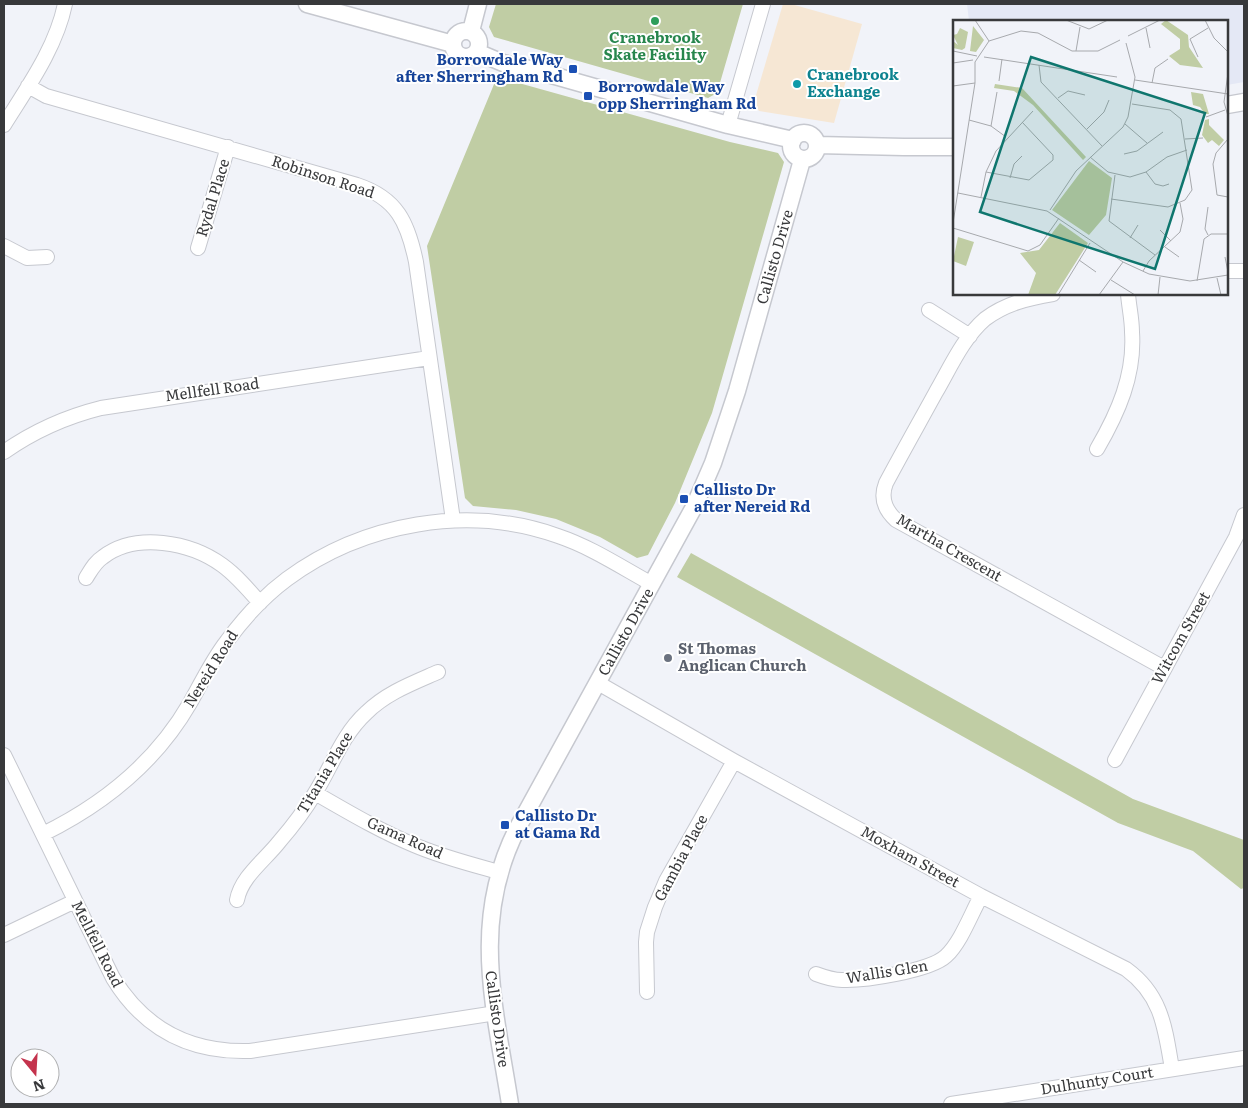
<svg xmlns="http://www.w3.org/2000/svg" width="1248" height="1108" font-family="Literata,serif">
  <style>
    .built { fill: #e4e8f5 }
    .industrial { fill: #f6e7d4 }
    .green { fill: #c0cda4 }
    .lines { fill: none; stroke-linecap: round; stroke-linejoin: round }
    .minor-casing { stroke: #c6c8cf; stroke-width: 16 }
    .tertiary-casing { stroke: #c6c8cf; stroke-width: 19 }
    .minor { stroke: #fff; stroke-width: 14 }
    .tertiary { stroke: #fff; stroke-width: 16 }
    .leisure-dot { fill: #2e9e5b; stroke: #fff; stroke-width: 2 }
    .transit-dot { fill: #1a4fb4; stroke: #fff; stroke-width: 2 }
    .culture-dot { fill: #0f9aa8; stroke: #fff; stroke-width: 2 }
    .worship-dot { fill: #6b7280; stroke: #fff; stroke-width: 2 }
    .labels { text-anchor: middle; stroke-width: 4; stroke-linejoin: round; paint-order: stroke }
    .leisure-label { font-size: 15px; font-weight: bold; fill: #27864d; stroke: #fff }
    .transit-label { font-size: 15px; font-weight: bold; fill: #164399; stroke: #fff; text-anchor: start }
    .culture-label { font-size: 15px; font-weight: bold; fill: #0d838f; stroke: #fff; text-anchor: start }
    .street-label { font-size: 15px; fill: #38393b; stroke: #fff }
    .worship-label { font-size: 15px; font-weight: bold; fill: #5b616d; stroke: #fff; text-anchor: start }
    .inset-road { fill: none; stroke: #a7a9ad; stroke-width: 1 }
    .view { fill: #0f766e; fill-opacity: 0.15; stroke: #0f766e; stroke-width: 2.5 }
    .inset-edge { fill: none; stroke: #38393b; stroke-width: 2.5 }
  </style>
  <rect width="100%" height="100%" fill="#f1f3f9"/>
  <path class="built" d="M967,4H1244V82L1227,85V21H969Z"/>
  <path class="industrial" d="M783,4H791L862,24L834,123L759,111L754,102Z"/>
  <path class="green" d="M496,4H743L717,93L708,98L494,37L489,27Z
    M497,77L730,142L778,153L784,162L712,413L675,503L648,555L637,558L600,537L556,519L516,510L473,506L465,498L427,246Z
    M691,553L1133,799L1244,840V888L1241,889L1193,851L1118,823L677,577Z"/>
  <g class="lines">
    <defs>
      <path id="minor" d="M28,86L46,96L357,185C397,198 408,223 416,262L453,520
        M4,125C27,88 56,48 65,4
        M728,125L763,4
        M4,246L27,258L47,257
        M198,248L228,147
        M1227,271H1244
        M1053,294C1028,298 1005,304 985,319C963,338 950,368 936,392C919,423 902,453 886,483C880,498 885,510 896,520L1164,668
        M929,310L970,336
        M1097,449C1118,413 1135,375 1132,332C1132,319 1129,307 1128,294
        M4,452C34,431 65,417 101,408L429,358
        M86,578C91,570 95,562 103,557C136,532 190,542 222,565C236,575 248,589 260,603
        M598,683L734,761L981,896L1126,969C1162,995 1165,1028 1172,1069
        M4,755L113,978C144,1029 190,1053 250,1051L496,1013
        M1115,760L1236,537L1244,515
        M315,793C348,812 380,831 414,845C442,857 470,864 499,872
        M43,834C104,804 156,762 190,703C202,682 212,660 227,641C244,618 264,596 287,579C363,523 468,504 558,536C591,547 621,567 652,584
        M237,900C241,877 265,860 279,842C292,827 305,810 315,793C332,766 342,735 366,713C386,693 413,683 438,672
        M4,935L75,901
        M816,974C824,977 833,980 842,980C864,981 930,971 946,956C961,942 971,914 981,896
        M647,992L646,942L647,932L655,907L666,881L734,761
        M951,1104L1244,1058"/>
      <path id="tertiary" d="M307,4L453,44
        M453 44a13 13 0 1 1 26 0a13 13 0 1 1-26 0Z
        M471,31L478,4
        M477,52L503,63L534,70L728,125L793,140
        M1227,105L1244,102
        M791 146a13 13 0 1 1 26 0a13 13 0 1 1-26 0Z
        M817,145L904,147H954
        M510,1104C495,1008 470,922 517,829L694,507L713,463L737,391L802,160"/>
    </defs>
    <use href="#minor" class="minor-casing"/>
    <use href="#tertiary" class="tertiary-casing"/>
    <use href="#minor" class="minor"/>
    <use href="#tertiary" class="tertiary"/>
  </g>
  <circle class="leisure-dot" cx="655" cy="21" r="5"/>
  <g class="transit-dot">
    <rect x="568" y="64" width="10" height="10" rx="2.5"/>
    <rect x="583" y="91" width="10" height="10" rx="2.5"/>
    <rect x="679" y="494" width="10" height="10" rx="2.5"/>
    <rect x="500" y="820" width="10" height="10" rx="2.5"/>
  </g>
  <circle class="culture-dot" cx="797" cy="84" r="5"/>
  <circle class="worship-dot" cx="668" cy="658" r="5"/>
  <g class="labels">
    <g class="leisure-label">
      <text x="655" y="43">Cranebrook<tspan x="655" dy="17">Skate Facility</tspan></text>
    </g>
    <g class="transit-label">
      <text x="563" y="65" text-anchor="end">Borrowdale Way<tspan x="563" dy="17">after Sherringham Rd</tspan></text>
      <text x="598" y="92">Borrowdale Way<tspan x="598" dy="17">opp Sherringham Rd</tspan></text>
      <text x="694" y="495">Callisto Dr<tspan x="694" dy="17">after Nereid Rd</tspan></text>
      <text x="515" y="821">Callisto Dr<tspan x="515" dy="17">at Gama Rd</tspan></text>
    </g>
    <g class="culture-label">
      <text x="807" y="80">Cranebrook<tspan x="807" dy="17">Exchange</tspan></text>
    </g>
    <g class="street-label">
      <text transform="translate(323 177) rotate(18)" y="5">Robinson Road</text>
      <text transform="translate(213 198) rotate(-73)" y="5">Rydal Place</text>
      <text transform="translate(775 257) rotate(-74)" y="5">Callisto Drive</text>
      <text transform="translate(212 390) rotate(-8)" y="5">Mellfell Road</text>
      <text transform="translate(949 548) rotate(30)" y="5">Martha Crescent</text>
      <text transform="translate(626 632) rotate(-61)" y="5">Callisto Drive</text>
      <text transform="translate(1181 638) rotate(-61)" y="5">Witcom Street</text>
      <text transform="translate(211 669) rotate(-58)" y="5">Nereid Road</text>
      <text transform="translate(325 773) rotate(-59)" y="5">Titania Place</text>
      <text transform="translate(405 838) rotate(24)" y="5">Gama Road</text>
      <text transform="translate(910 857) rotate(29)" y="5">Moxham Street</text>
      <text transform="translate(681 858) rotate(-62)" y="5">Gambia Place</text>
      <text transform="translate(97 944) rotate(63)" y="5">Mellfell Road</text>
      <text transform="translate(887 972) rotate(-9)" y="5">Wallis Glen</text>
      <text transform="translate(497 1019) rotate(82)" y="5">Callisto Drive</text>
      <text transform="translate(1097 1081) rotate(-9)" y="5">Dulhunty Court</text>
    </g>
    <g class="worship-label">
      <text x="678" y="654">St Thomas<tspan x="678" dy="17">Anglican Church</tspan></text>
    </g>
  </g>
  <g transform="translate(953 20)">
    <rect width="275" height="275" fill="#f1f3f9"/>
    <path d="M213,0L235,15L236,27L250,48L227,45L216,36L227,29V19L208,4ZM20,6L31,20L23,32L17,31ZM7,8L15,12L12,28L9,30L0,28V21L5,25L0,15L4,14ZM42,64L69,68L133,137L130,140L80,85L61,71L41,68ZM238,72L250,74L256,94H252L247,87L240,85ZM256,99V105L271,120L266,126L259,120L255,123L249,115L252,100ZM136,141L159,158L153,195L136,215L99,190ZM107,203L135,223L102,275H75L83,253L67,233L86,230ZM5,217L21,222L13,246L0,241Z" fill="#c0cda4"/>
    <path class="inset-road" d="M22,0L36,21M113,0L136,9L155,0M252,0L261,18L275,32M193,8L197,28M175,16L207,0M0,31L24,36M123,31L127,7M31,37L164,57M245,37L237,19L255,8M22,42L36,21L68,11L85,13L119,31H145L167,20M0,43L20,40M86,45L88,62L149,126M275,53L271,82L275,96M182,60L275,74M46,61L49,39M199,63L202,48L215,39M0,66L22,63M105,78L115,71L132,75M253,97L272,90M16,100L38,106L53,117M172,104L194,123M38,106L44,72M134,109L151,92L156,80M232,119L250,118M275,119L263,133L260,144L264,175L275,177M171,134L184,131L210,112M137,137L155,152L177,157L193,152L214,137L234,130M33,152L76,160L100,140V135L69,102M193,152L202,164L210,166L216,164M162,155L156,201L202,235M57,158L61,144L69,136M5,173L94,191M28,177L33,152L43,131L80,91M158,179L215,187L232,180L239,170L228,99L217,90L179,84M97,190L123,151L170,107L175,97L182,57L173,23M94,191L170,242L196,254L237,261L275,255M0,203L22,63V42M0,208L75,231L87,225L106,198M207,210L218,221M255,215L252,209L255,187M177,218L185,205M212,227L226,237M272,237L275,252M126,240L143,252M190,251L196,241L227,212L230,199L227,183M264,258L268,275M158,260L182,275M244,261L251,219L258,214H275M105,275L137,223M146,275L170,242M205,275L207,257"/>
    <path class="view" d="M78,37L252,93L202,249L27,192Z"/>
    <rect width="275" height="275" class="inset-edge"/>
  </g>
  <rect width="1248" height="1108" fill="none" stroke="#38393b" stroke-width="10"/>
  <g transform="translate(35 1073) rotate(162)"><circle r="24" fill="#ffffff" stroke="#afb0b1"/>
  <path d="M0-4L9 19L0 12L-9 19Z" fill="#c4334d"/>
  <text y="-8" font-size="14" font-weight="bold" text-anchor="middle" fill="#38393b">N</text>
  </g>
</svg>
